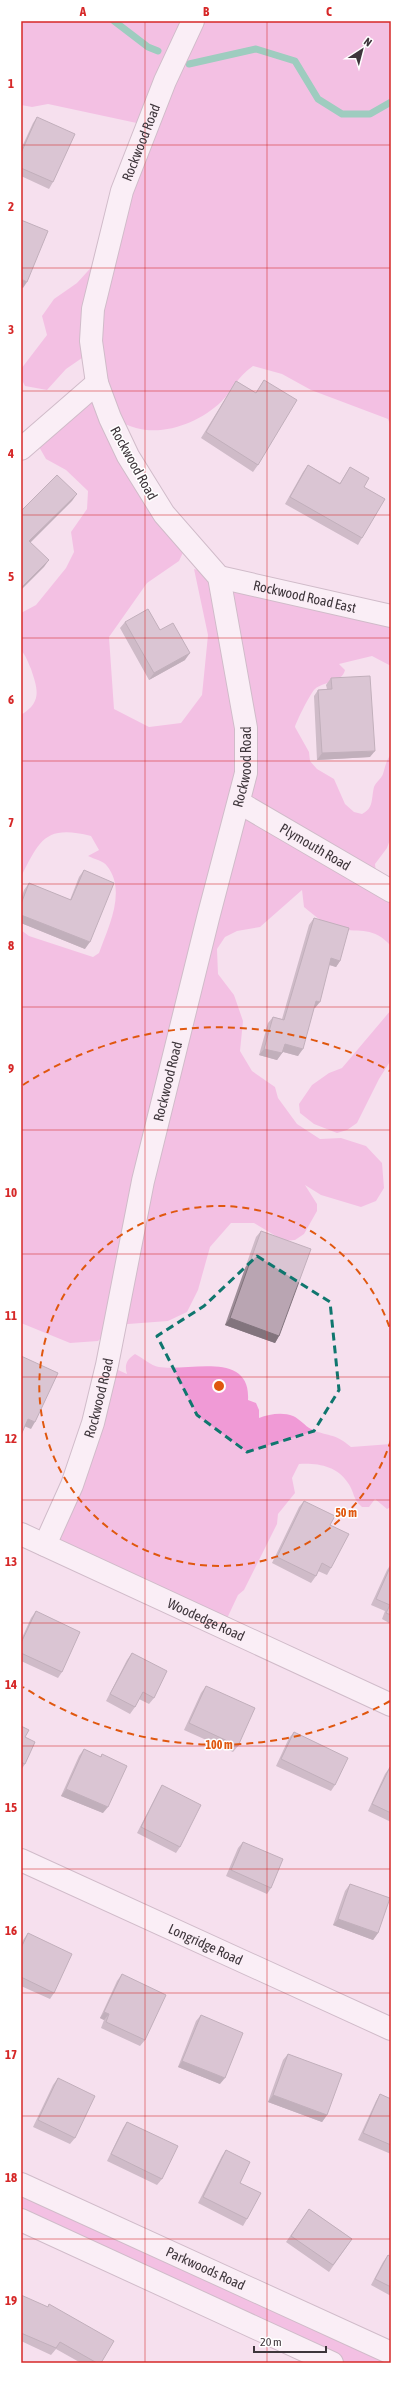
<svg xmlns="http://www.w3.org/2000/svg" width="412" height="2384" font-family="'Asap Condensed',sans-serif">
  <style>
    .green { fill: #f09ad6 }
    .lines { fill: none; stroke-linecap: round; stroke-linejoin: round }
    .stream { stroke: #33b385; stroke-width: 7 }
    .minor-casing { stroke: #a38f9c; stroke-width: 24 }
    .minor { stroke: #fff; stroke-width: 22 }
    .wall { fill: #9f8e99 }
    .shaded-wall { fill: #82747d }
    .building { fill: #b9a5b2; stroke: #82747d }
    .marked { fill: none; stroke: #0f766e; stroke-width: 3; stroke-dasharray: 8 5; stroke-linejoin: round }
    .grid { fill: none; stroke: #d62828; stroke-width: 1; stroke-opacity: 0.55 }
    .ring { fill: none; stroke: #e0570e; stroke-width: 2; stroke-dasharray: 7 5 }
    .labels { text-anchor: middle; stroke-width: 3; stroke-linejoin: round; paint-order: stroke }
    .street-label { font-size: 14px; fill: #3e353b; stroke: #fff }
    .centre { fill: #e0570e; stroke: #fff; stroke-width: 2 }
    .ring-label { font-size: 12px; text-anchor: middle; font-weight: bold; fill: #e0570e; stroke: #fff; stroke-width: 3; stroke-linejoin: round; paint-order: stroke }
    .neatline { fill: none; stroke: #d62828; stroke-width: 1.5 }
    .grid-label { font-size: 13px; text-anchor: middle; font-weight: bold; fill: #d62828 }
  </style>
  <rect width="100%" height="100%" fill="#f6e0ee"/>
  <path class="green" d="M21,21H391V427L388,419L311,390L282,374L253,366C236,378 233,390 221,402C200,422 165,436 136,428C128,426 119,421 111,418L188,542L179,561L147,583L109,637L114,709L149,727L181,723L202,695L208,635L194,569L391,619V666L372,656L339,664L345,670C342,683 324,681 315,689C311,692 296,722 295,727L309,752L310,761L317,769L334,779L345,804L354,812L362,814C374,808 371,799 374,787C376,782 381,779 383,774C385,767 386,761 391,754V837L387,848L375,864L376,873L391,891V946C373,926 361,933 339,929C327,927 314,915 304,907L302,890L260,927L237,931L225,937L217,949L218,974L234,995L243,1021L240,1051L252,1071L275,1087L278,1098L297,1124L320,1139L341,1138L366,1146L382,1163L384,1188L376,1201L361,1207L321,1195L305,1185L317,1204V1211L304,1234L295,1240L284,1241L254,1223H231L210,1247L198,1290L187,1312L168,1321L115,1325L98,1341L70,1343L21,1323V930L29,936L93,957L99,953C108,928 127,891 107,866C104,861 94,859 88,856L99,850L91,836C46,825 40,839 21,877V715C42,702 38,690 31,669C28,662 26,656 21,650V613L36,605L66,568L74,552L71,532L87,509L88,491L66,470L46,459L38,445L53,407L68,393L83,386L94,367L82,358L66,369L47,390L25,386L21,378V369L47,335L42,316L54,299L77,283L107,250L146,125L48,104L32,107L21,105Z
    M391,1010V1060L379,1079L357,1123L347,1130L337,1133L314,1124L300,1113L299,1104L312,1085L329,1073L342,1068Z
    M135,1354C142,1357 151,1366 159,1367C188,1372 251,1350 248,1400L256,1403L259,1410V1418C269,1414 283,1412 293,1416C300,1419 305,1426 311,1429C327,1437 334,1432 351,1447L391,1444V1507L387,1509L375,1499L369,1507H362C352,1498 355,1493 348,1483C337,1466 318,1463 299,1464L292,1478L295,1493L278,1514L277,1524L244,1590L238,1595L223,1627L45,1545L107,1365L127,1374C124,1365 127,1359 135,1354Z
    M21,2184L391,2363H330L21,2220Z"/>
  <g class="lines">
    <path class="stream" d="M114,21L148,47L158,51
      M189,64L256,49L295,61L318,99L342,114H370L391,102"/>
    <defs>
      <g id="minor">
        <path d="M21,449L97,383"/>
        <path id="s1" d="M219,577L391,616"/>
        <path id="s2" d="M240,803L391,891"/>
        <path id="s3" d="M21,1534L391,1705"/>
        <path id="s4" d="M45,1545L72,1485L93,1423L107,1365L143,1181L208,918L246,773V728L219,577L164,514L128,456L110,418L97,383L91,341L93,309L122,191L165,81L193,21"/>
        <path id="s5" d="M21,1860L391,2029"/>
        <path id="s6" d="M21,2184L391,2353"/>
        <path d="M21,2220L332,2363"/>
      </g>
    </defs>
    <use href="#minor" class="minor-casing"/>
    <use href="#minor" class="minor"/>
  </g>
  <path class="wall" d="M37,117L53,182L49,189L21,176V149L33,123Z
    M264,380L258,465L253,472L201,438L236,381L256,393Z
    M308,465L340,483L350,467L364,487L362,538L358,545L285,504L303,472Z
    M125,622L160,630L185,660L149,680L120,628Z
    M331,678L370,757L317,760L314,696L318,690L327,689L326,685Z
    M84,870L85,949L21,923V899L24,890L29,883L70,900L79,877Z
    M314,918L340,961L336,967L329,965L315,1008H314L298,1056L283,1052L277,1060L259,1055L268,1023L273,1017L282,1019L309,925Z
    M261,1231L279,1336L275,1343L225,1325L256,1237Z
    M304,1501L330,1525L331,1568L327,1575L318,1571L316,1576L311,1583L272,1563L299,1507Z
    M391,1564V1624L382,1619L385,1611L371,1605L387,1570Z
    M36,1611L62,1672L58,1678L21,1661V1640L31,1618Z
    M132,1653L154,1698L149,1704L139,1699L135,1707L130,1714L106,1701L127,1660Z
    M206,1686L238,1746L233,1752L184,1730L201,1693Z
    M21,1726L25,1737V1764L21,1770Z
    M294,1732L335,1785L331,1791L276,1766L289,1738Z
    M84,1749L100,1757L102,1754L103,1813L61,1796L79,1756Z
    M390,1767L391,1768V1822L368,1811L385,1774Z
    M162,1785L180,1847L176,1853L137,1833L158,1792Z
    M243,1842L271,1888L267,1894L226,1876L238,1848Z
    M350,1884L378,1933L373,1940L333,1925L345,1891Z
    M28,1933L54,1993L50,1999L21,1986V1945L23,1940Z
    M122,1974L145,2040L140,2046L101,2028L104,2020L100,2018L117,1981Z
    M201,2015L220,2084L178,2067L196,2021Z
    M288,2054L327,2115L322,2122L268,2102L283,2060Z
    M58,2078L75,2138L70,2144L33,2127L53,2085Z
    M380,2094L391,2099V2154L358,2140L376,2101Z
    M127,2122L162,2179L157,2185L107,2161L123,2128Z
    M226,2150L240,2183L247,2219L243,2226L198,2203L222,2156Z
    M309,2209L352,2239L329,2272L286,2242Z
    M388,2255L391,2257V2296L371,2285L383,2262Z
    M21,2295L101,2363H81L56,2349L51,2355L21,2341Z"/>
  <path class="shaded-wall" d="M21,279L27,282L23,288L21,287Z
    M77,494L72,501L25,548L29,541Z
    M49,560L44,567L21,590V588Z
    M190,653L185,660L149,680L154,673Z
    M375,751L370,757L317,760L322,753Z
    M21,915L90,942L85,949L21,923Z
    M331,958L340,961L336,967L327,964Z
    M316,1001L320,1002L315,1008L311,1007Z
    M285,1044L303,1049L298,1056L280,1051Z
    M264,1049L282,1053L277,1060L259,1055Z
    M230,1318L279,1336L275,1343L225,1325Z
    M28,1419L35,1422L31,1429L24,1426Z
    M66,1789L108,1807L103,1813L61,1796Z
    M338,1919L378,1933L373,1940L333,1925Z
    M104,2012L109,2014L104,2020L100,2018Z
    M182,2061L225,2078L220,2084L178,2067Z
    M273,2095L327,2115L322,2122L268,2102Z"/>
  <path class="building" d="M37,117L75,134L53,182L21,168V153Z
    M21,220L48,231L27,282L21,279Z
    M264,380L297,400L258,465L206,432L236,381L256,393Z
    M308,465L340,484L350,467L369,478L364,487L385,499L362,538L290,497Z
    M57,475L77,494L29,541L49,560L21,588V511Z
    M148,609L160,630L173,623L190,653L154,673L125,622Z
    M370,676L375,751L322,753L318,690L332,689L331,678Z
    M84,870L114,883L90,942L21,915V904L29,883L71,900Z
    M314,918L349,928L340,961L331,958L320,1002L316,1001L303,1049L285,1044L282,1053L264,1049L273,1017L284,1020Z
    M261,1231L311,1249L279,1336L230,1318Z
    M21,1356L58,1373L35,1422L28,1419L21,1435Z
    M304,1501L335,1516L330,1525L349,1534L331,1568L322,1563L316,1576L277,1557Z
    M391,1565V1615L386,1613L390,1605L376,1599Z
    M36,1611L80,1632L62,1672L21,1653V1643Z
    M132,1653L167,1671L154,1698L143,1692L135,1707L110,1694Z
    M206,1686L255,1708L238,1746L189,1723Z
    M21,1726L29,1730L25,1737L35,1742L25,1764L21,1762Z
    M294,1732L348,1758L335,1785L281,1759Z
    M84,1749L101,1757L102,1754L127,1766L108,1807L66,1789Z
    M390,1767L391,1768V1813L372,1804Z
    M162,1785L201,1805L180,1847L141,1827Z
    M243,1842L283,1859L271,1888L231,1870Z
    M350,1884L390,1898L378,1933L338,1919Z
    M28,1933L72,1954L54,1993L21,1977V1948Z
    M122,1974L166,1995L145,2040L106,2022L109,2014L104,2012Z
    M201,2015L243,2033L225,2078L182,2061Z
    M288,2054L342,2074L327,2115L273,2095Z
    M58,2078L95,2096L75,2138L38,2120Z
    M380,2094L391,2099V2145L363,2133Z
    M127,2122L178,2146L162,2179L111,2154Z
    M226,2150L250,2162L240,2183L261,2193L247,2219L203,2197Z
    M309,2209L352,2239L333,2265L291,2236Z
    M388,2255L391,2257V2287L375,2279Z
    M21,2295L48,2307L49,2304L114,2341L101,2363H97L60,2342L56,2348L21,2333Z"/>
  <path d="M0 0H412V2384H0ZM257,1256L330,1302L339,1390L314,1431L247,1452L197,1415L157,1336L204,1306Z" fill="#f6e0ee" fill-opacity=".55" fill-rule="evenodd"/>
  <path class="marked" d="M257,1256L330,1302L339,1390L314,1431L247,1452L197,1415L157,1336L204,1306Z"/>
  <path class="grid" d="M145,21V2363M267,21V2363M21,145H391M21,268H391M21,391H391M21,515H391M21,638H391M21,761H391M21,884H391M21,1007H391M21,1130H391M21,1254H391M21,1377H391M21,1500H391M21,1623H391M21,1746H391M21,1869H391M21,1993H391M21,2116H391M21,2239H391"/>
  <g class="ring">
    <path d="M391 1440A180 180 0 1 1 391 1332"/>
    <path d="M390 1701A359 359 0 0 1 23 1687M23 1085A359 359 0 0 1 390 1071"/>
  </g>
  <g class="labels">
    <g class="street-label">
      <text dy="5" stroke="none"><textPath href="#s4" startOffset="1477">Rockwood Road</textPath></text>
      <text transform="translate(134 463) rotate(61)" y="5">Rockwood Road</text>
      <text dy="5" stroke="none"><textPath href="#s1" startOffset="88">Rockwood Road East</textPath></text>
      <text dy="5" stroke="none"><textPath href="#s4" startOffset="805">Rockwood Road</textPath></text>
      <text dy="5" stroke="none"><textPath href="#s2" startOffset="87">Plymouth Road</textPath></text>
      <text dy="5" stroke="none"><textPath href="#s4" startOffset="481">Rockwood Road</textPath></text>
      <text dy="5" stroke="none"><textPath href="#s4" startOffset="157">Rockwood Road</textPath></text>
      <text dy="5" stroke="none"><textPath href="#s3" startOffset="204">Woodedge Road</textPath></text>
      <text dy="5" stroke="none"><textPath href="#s5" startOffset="203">Longridge Road</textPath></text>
      <text dy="5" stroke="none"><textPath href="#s6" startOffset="203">Parkwoods Road</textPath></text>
    </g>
  </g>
  <circle cx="219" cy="1386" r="6" class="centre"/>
  <g class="ring-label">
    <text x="346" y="1517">50 m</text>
    <text x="219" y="1749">100 m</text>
  </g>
  <rect width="412" height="2384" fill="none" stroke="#ffffff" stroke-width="44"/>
  <g transform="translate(362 50) rotate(36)" stroke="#ffffff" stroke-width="3" paint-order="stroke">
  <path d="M0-3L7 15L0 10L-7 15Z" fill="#3e353b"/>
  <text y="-6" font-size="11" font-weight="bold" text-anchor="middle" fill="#3e353b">N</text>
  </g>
  <path d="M254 2346v6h72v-6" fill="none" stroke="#3e353b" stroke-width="2"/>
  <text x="260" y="2346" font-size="12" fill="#3e353b" stroke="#ffffff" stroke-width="3" paint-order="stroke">20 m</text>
  <rect x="22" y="22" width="368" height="2340" class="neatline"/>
  <g class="grid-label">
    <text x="83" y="16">A</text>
    <text x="206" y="16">B</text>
    <text x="329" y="16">C</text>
    <text x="11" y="88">1</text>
    <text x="11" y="211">2</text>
    <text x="11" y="334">3</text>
    <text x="11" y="458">4</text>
    <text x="11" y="581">5</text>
    <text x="11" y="704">6</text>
    <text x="11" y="827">7</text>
    <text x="11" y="950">8</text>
    <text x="11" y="1073">9</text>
    <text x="11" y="1197">10</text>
    <text x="11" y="1320">11</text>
    <text x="11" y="1443">12</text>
    <text x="11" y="1566">13</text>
    <text x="11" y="1689">14</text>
    <text x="11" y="1812">15</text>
    <text x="11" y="1935">16</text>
    <text x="11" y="2059">17</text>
    <text x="11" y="2182">18</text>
    <text x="11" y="2305">19</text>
  </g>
</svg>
